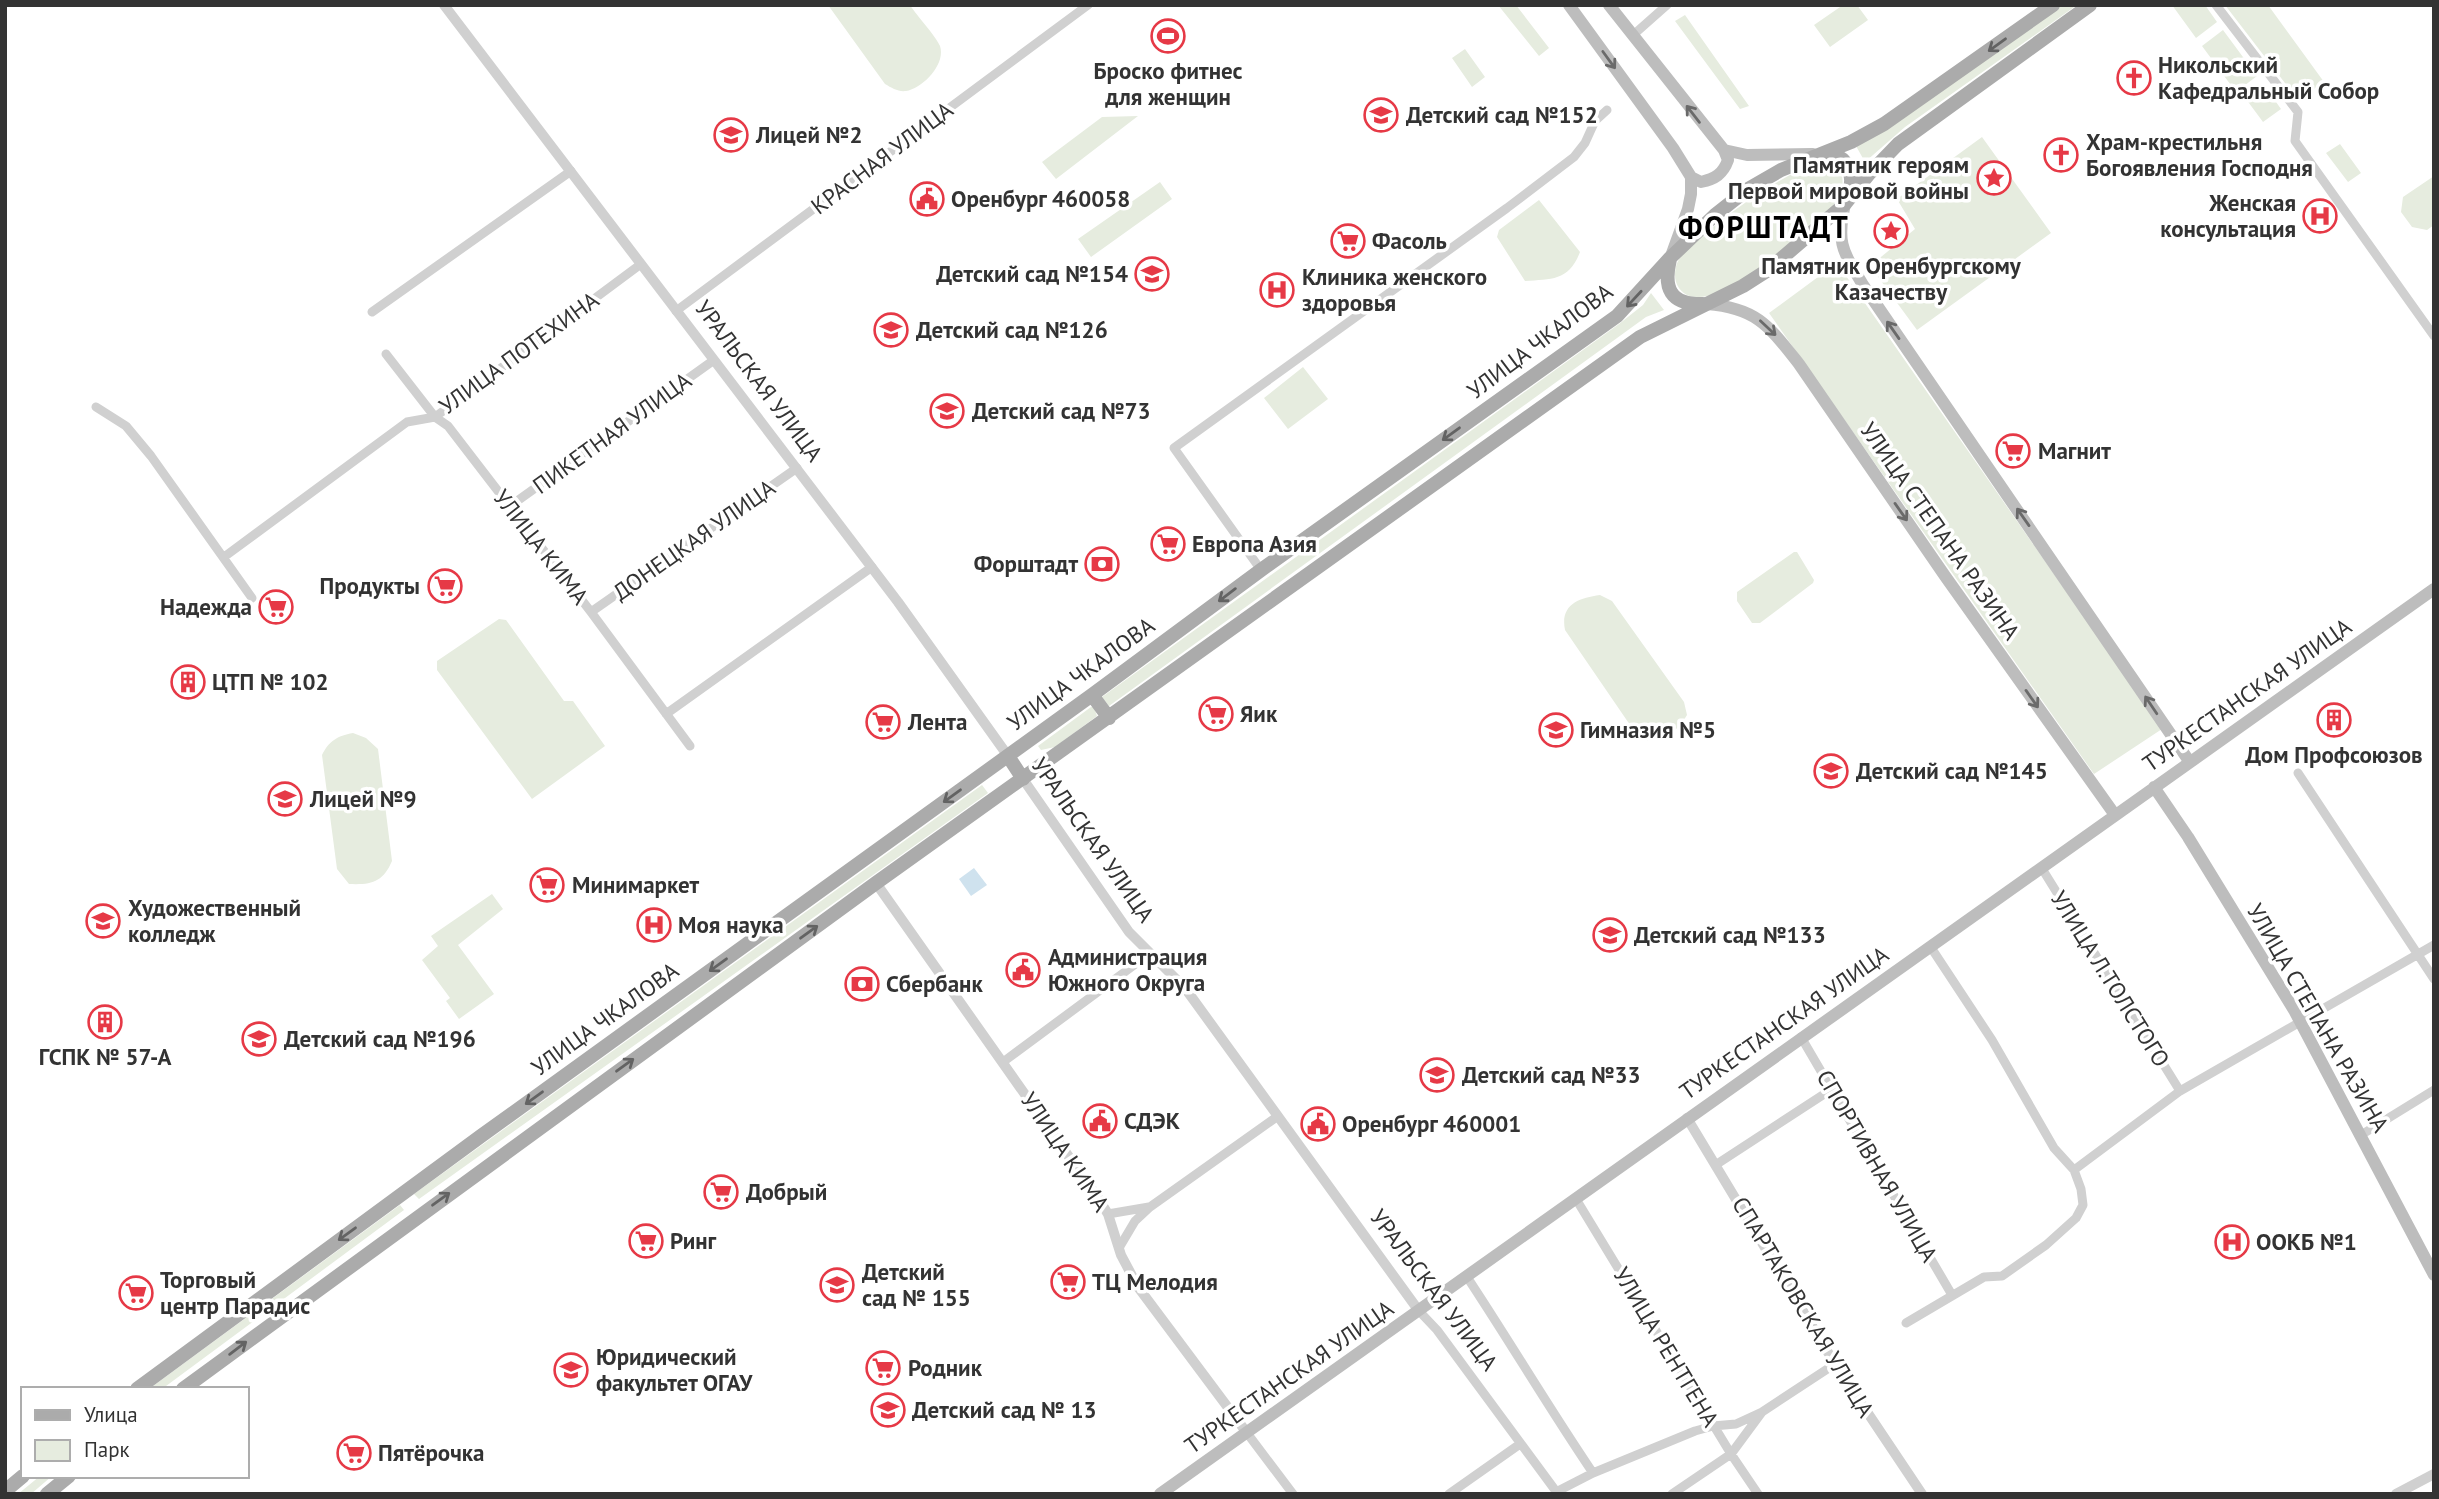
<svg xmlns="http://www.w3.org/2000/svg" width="2439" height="1499" font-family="'PT Sans',sans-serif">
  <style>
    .green { fill: #e6ecdf }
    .water { fill: #cfe2ee }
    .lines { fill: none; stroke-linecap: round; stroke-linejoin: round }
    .minor { stroke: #d0d0d0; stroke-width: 9 }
    .tertiary { stroke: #d0d0d0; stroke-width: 10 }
    .secondary { stroke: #bdbdbd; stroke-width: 12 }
    .primary { stroke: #ababab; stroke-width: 14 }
    .oneway { stroke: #636363 }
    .oneway2 { stroke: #6a6a6a }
    .labels { text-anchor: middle; stroke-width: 7; stroke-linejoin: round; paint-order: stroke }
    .poi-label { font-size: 23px; font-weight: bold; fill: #333; stroke: #fff; text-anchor: start }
    .street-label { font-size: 23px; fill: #333; stroke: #fff }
    .district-label { font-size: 30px; font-weight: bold; letter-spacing: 2px; fill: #000; stroke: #fff }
  </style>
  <rect width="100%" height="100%" fill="#fff"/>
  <path class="green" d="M828,5H910C917,16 935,35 940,46C946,64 923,88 906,91C898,92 892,88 885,84Z
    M1498,5H1516L1549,48L1539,56Z
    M1843,5H1857L1868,20L1830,47L1814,25Z
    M2060,5H2077L1905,127L1865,162L1856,146L1891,126Z
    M2172,5H2205L2217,22L2196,38Z
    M2225,5H2268L2324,82L2298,100Z
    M1685,15L1749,106L1740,109L1675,21Z
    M2223,30L2257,76L2236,92L2202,46Z
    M1465,49L1485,77L1472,87L1452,58Z
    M2264,85L2281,109L2263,122L2246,99Z
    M1138,116L1056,179L1042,162L1102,117Z
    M1982,137L2051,233L1917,330L1870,266L1915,229L1897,199Z
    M2340,144L2361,173L2348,182L2326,153Z
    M1817,162H1827L1841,171C1844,183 1843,191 1836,201C1830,211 1818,219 1809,227C1786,247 1728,300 1696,297C1687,297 1679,291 1676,282C1674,276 1675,267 1678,261C1682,254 1690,248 1696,242C1732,210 1773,181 1817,162Z
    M2434,176V225L2427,230L2412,227L2401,212L2403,197Z
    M1160,182L1172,199L1091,257L1078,239Z
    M1539,200L1580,252C1569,281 1552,279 1525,281L1497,237L1499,230Z
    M1837,263L2162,729L2094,774L1769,313Z
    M1651,293L1664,310L1646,317L1109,706L1102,697L1619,324L1643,305Z
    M1303,367L1328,399L1288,429L1264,398Z
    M1794,552H1797L1814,580L1813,583L1760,623H1752L1737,601V592Z
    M1600,595L1612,601L1684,702L1687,715C1675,734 1664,741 1641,741L1565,630C1560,605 1578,598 1600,595Z
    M499,619L506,620L564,701H573L605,746L532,799L437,670V661Z
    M1091,707H1094L1097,716L1055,747L1041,750L1038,746Z
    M353,733L366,738L378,749L392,861C383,882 372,885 349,884L337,869L322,755C329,741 337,736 353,733Z
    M982,785L988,793L419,1199L414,1194Z
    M492,894L503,909L458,945L494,994L459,1019L446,1001L450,998L422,960L438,946L431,936Z
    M400,1205L404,1210L162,1389H149Z
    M40,1476H52L31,1494H18Z"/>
  <path class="water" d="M974,868L987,885L971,896L959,879Z"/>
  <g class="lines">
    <path class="minor" d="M2216,5L2298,112L2295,141L2434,336
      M1632,36L1667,5
      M676,311L1088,5
      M372,312L571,171
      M386,354L435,417L448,426L591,612L690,746
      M96,407L126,426L151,456L252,598
      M510,506L714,360
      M224,557L407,422L435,417L641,264
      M1261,570L1174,448L1507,208L1574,157L1585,143L1595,121L1607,110
      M591,612L797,468
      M666,714L872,567
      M2298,773L2434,979
      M2041,867L2180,1091
      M1930,946L1992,1040L2054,1148L2074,1170
      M1801,1037L1952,1295
      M1003,1062L1149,954
      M2361,1135L2434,1090
      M1717,1164L1832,1089
      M1576,1199L1731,1454L1758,1494
      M1108,1214L1149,1207
      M1119,1248L1135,1221L1150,1207L1278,1116
      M1467,1277C1510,1342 1549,1408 1593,1473
      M1419,1311L1437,1330L1558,1494
      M1906,1323L1984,1277L2002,1276L2046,1245L2076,1218L2083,1205L2081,1189L2074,1170L2180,1091L2434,945
      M1247,1433L1293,1494
      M1556,1492L1593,1473L1695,1431L1713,1426L1736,1424L1762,1412
      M1449,1494L1520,1444
      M1672,1494L1731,1454L1762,1412L1835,1364"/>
    <path class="tertiary" d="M444,5L898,602L1008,756
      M1023,779L1129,932L1185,988L1419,1311
      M876,883L1098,1198L1108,1214L1121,1255L1138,1287L1247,1433
      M1687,1118L1835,1364L1922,1494
      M2396,1494L2434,1474"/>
    <path class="secondary" d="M1569,5L1673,148L1691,177V194L1688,209L1671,256
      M1609,5L1724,150L1747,155L1813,154
      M1691,177L1701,182C1715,179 1723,174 1728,160L1724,150
      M1845,204C1836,244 1843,251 1863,285L2189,761
      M1707,304C1757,308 1769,326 1799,364L1945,576L2115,815
      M2154,787L2188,837L2294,1010L2434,1275
      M1160,1494L2434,589"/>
    <path class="primary" d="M1824,154C1848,153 1856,175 1848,196
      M1670,259C1663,288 1670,305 1703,304
      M1092,695L1109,718
      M1008,756L1023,779
      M137,1389L481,1136L1092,695L1261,570L1617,316L1670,258L1715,215L1748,189L1781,170L1851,142L1884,124L2053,5
      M183,1389L876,883L1640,337L1743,286L1768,270L1845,204L1869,174L1898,144L2090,5
      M5,1491L23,1476
      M47,1494L69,1476"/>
  </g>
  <defs><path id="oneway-shaft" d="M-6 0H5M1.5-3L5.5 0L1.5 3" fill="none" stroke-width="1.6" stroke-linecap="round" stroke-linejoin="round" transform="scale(1.75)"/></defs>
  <g class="oneway">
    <use href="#oneway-shaft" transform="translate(1997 45) rotate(144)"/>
    <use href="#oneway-shaft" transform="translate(1634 299) rotate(133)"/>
    <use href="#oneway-shaft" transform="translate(1451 434) rotate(144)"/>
    <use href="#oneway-shaft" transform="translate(1227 595) rotate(143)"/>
    <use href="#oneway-shaft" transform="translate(952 796) rotate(144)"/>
    <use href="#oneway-shaft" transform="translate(809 932) rotate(-36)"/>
    <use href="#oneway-shaft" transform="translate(718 965) rotate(144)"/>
    <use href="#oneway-shaft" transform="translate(625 1065) rotate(-36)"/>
    <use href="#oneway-shaft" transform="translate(534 1098) rotate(144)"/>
    <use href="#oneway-shaft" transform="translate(441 1199) rotate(-36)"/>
    <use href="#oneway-shaft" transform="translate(347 1234) rotate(144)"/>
    <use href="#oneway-shaft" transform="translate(238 1348) rotate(-37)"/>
  </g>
  <g class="oneway2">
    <use href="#oneway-shaft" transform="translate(1609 60) rotate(54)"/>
    <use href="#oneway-shaft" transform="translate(1693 114) rotate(-128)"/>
    <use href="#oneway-shaft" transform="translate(1768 328) rotate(43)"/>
    <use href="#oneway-shaft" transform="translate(1893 330) rotate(-125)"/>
    <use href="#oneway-shaft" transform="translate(1901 512) rotate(55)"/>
    <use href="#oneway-shaft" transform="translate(2023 517) rotate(-125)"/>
    <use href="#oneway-shaft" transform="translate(2032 699) rotate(55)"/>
    <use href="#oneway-shaft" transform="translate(2151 705) rotate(-124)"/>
  </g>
  <defs>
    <symbol id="stadium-ring" viewBox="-11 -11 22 22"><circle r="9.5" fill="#fff" stroke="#e63946" stroke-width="1.5"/><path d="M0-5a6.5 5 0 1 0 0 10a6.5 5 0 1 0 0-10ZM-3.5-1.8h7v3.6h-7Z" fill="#e63946"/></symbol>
    <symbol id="church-ring" viewBox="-11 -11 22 22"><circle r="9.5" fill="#fff" stroke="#e63946" stroke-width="1.5"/><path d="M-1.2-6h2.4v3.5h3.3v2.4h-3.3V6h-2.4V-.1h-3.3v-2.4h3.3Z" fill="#e63946"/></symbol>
    <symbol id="school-ring" viewBox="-11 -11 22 22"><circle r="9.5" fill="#fff" stroke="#e63946" stroke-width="1.5"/><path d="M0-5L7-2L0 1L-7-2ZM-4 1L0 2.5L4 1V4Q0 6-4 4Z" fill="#e63946"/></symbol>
    <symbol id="sight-ring" viewBox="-11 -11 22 22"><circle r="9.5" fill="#fff" stroke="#e63946" stroke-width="1.5"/><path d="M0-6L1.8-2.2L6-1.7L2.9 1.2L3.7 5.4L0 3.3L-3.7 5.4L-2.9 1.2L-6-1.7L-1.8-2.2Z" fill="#e63946"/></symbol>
    <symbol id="civic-ring" viewBox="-11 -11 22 22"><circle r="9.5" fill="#fff" stroke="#e63946" stroke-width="1.5"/><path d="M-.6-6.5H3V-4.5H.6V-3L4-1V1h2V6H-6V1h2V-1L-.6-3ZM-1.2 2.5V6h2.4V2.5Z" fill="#e63946"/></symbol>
    <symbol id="hospital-ring" viewBox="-11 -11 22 22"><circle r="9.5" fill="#fff" stroke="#e63946" stroke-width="1.5"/><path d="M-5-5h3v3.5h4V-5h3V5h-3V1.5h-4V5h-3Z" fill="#e63946"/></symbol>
    <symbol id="supermarket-ring" viewBox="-11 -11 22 22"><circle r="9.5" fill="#fff" stroke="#e63946" stroke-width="1.5"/><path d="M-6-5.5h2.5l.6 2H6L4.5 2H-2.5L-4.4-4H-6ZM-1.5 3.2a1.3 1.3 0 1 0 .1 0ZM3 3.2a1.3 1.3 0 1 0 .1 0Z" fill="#e63946"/></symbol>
    <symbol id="bank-ring" viewBox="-11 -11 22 22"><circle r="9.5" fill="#fff" stroke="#e63946" stroke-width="1.5"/><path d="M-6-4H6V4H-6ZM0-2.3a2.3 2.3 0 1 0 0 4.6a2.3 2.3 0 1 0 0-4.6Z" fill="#e63946"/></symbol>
    <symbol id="building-ring" viewBox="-11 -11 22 22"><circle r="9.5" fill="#fff" stroke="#e63946" stroke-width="1.5"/><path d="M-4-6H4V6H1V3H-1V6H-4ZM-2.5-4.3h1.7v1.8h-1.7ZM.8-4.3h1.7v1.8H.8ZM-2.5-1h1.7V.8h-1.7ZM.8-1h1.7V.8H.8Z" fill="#e63946"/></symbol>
    <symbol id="university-ring" viewBox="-11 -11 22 22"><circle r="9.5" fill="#fff" stroke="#e63946" stroke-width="1.5"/><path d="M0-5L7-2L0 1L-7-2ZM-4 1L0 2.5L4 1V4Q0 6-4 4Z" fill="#e63946"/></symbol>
  </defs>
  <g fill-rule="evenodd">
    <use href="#stadium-ring" x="1149" y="17" width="38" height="38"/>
    <use href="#church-ring" x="2115" y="59" width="38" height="38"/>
    <use href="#school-ring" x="1362" y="96" width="38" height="38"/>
    <use href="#school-ring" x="712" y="116" width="38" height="38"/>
    <use href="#church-ring" x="2042" y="136" width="38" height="38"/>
    <use href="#sight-ring" x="1975" y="159" width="38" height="38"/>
    <use href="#civic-ring" x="908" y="180" width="38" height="38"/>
    <use href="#hospital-ring" x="2301" y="197" width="38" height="38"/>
    <use href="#sight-ring" x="1872" y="212" width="38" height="38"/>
    <use href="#supermarket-ring" x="1329" y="222" width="38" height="38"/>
    <use href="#school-ring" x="1133" y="255" width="38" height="38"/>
    <use href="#hospital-ring" x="1258" y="271" width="38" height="38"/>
    <use href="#school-ring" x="872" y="311" width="38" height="38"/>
    <use href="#school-ring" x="928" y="392" width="38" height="38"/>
    <use href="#supermarket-ring" x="1994" y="432" width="38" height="38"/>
    <use href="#supermarket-ring" x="1149" y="525" width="38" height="38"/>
    <use href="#bank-ring" x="1083" y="545" width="38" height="38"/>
    <use href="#supermarket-ring" x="426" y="567" width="38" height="38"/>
    <use href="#supermarket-ring" x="257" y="588" width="38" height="38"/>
    <use href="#building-ring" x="169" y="663" width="38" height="38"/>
    <use href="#supermarket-ring" x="1197" y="695" width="38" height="38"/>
    <use href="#building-ring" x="2315" y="701" width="38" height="38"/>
    <use href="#supermarket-ring" x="864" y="703" width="38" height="38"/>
    <use href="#school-ring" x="1537" y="711" width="38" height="38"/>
    <use href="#school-ring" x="1812" y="752" width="38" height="38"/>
    <use href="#school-ring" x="266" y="780" width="38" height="38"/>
    <use href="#supermarket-ring" x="528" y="866" width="38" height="38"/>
    <use href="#university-ring" x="84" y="902" width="38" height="38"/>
    <use href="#hospital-ring" x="635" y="906" width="38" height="38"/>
    <use href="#school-ring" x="1591" y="916" width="38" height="38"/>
    <use href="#civic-ring" x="1004" y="951" width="38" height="38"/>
    <use href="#bank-ring" x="843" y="965" width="38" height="38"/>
    <use href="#building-ring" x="86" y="1003" width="38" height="38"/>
    <use href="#school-ring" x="240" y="1020" width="38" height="38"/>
    <use href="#school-ring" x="1418" y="1056" width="38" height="38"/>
    <use href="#civic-ring" x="1081" y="1102" width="38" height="38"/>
    <use href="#civic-ring" x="1299" y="1105" width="38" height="38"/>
    <use href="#supermarket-ring" x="702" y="1173" width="38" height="38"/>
    <use href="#supermarket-ring" x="627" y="1222" width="38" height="38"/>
    <use href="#hospital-ring" x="2213" y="1223" width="38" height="38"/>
    <use href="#supermarket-ring" x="1049" y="1263" width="38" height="38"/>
    <use href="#school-ring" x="818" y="1266" width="38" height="38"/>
    <use href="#supermarket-ring" x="117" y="1274" width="38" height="38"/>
    <use href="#supermarket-ring" x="864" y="1349" width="38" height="38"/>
    <use href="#university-ring" x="552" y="1351" width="38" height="38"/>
    <use href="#school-ring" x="869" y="1391" width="38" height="38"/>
    <use href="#supermarket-ring" x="335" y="1434" width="38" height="38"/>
  </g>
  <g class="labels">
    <g class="poi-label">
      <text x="2158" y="73">Никольский<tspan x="2158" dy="26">Кафедральный Собор</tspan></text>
      <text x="1168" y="79" text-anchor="middle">Броско фитнес<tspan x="1168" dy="26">для женщин</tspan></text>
      <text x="1406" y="123">Детский сад №152</text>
      <text x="756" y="143">Лицей №2</text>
      <text x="2086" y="150">Храм-крестильня<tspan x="2086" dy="26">Богоявления Господня</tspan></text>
      <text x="1969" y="173" text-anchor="end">Памятник героям<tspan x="1969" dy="26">Первой мировой войны</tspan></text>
      <text x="951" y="207">Оренбург 460058</text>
      <text x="2296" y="211" text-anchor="end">Женская<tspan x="2296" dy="26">консультация</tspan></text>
      <text x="1372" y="249">Фасоль</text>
      <text x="1891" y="274" text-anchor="middle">Памятник Оренбургскому<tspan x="1891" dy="26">Казачеству</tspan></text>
      <text x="1128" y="282" text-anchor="end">Детский сад №154</text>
      <text x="1302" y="285">Клиника женского<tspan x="1302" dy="26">здоровья</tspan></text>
      <text x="916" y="338">Детский сад №126</text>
      <text x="972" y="419">Детский сад №73</text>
      <text x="2038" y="459">Магнит</text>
      <text x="1192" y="552">Европа Азия</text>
      <text x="1078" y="572" text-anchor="end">Форштадт</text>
      <text x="420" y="594" text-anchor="end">Продукты</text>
      <text x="252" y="615" text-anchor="end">Надежда</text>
      <text x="212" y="690">ЦТП № 102</text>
      <text x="1240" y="722">Яик</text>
      <text x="908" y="730">Лента</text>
      <text x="1580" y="738">Гимназия №5</text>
      <text x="2334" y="763" text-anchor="middle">Дом Профсоюзов</text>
      <text x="1856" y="779">Детский сад №145</text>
      <text x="310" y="807">Лицей №9</text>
      <text x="572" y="893">Минимаркет</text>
      <text x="128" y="916">Художественный<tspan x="128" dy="26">колледж</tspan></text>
      <text x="678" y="933">Моя наука</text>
      <text x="1634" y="943">Детский сад №133</text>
      <text x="1048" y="965">Администрация<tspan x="1048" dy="26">Южного Округа</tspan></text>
      <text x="886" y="992">Сбербанк</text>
      <text x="284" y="1047">Детский сад №196</text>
      <text x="105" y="1065" text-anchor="middle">ГСПК № 57-А</text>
      <text x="1462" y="1083">Детский сад №33</text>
      <text x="1124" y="1129">СДЭК</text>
      <text x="1342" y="1132">Оренбург 460001</text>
      <text x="746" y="1200">Добрый</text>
      <text x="670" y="1249">Ринг</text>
      <text x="2256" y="1250">ООКБ №1</text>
      <text x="862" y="1280">Детский<tspan x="862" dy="26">сад № 155</tspan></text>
      <text x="160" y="1288">Торговый<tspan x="160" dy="26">центр Парадис</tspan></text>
      <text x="1092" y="1290">ТЦ Мелодия</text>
      <text x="596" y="1365">Юридический<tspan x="596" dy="26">факультет ОГАУ</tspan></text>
      <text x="908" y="1376">Родник</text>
      <text x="912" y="1418">Детский сад № 13</text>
      <text x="378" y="1461">Пятёрочка</text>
    </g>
    <g class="street-label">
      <text transform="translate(882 158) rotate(-37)" y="8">КРАСНАЯ УЛИЦА</text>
      <text transform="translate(1540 341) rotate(-37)" y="8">УЛИЦА ЧКАЛОВА</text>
      <text transform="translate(519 353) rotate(-36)" y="8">УЛИЦА ПОТЕХИНА</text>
      <text transform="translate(759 381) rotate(53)" y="8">УРАЛЬСКАЯ УЛИЦА</text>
      <text transform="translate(612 433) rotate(-36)" y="8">ПИКЕТНАЯ УЛИЦА</text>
      <text transform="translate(1940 531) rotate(55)" y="8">УЛИЦА СТЕПАНА РАЗИНА</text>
      <text transform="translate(694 540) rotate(-35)" y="8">ДОНЕЦКАЯ УЛИЦА</text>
      <text transform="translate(541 547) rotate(52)" y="8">УЛИЦА КИМА</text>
      <text transform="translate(1081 674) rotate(-36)" y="8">УЛИЦА ЧКАЛОВА</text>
      <text transform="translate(2247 695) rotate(-35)" y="8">ТУРКЕСТАНСКАЯ УЛИЦА</text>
      <text transform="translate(1093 840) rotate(55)" y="8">УРАЛЬСКАЯ УЛИЦА</text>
      <text transform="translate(2110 979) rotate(58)" y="8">УЛИЦА Л.ТОЛСТОГО</text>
      <text transform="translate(2318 1018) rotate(60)" y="8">УЛИЦА СТЕПАНА РАЗИНА</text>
      <text transform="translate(605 1019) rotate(-36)" y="8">УЛИЦА ЧКАЛОВА</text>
      <text transform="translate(1784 1023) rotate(-35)" y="8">ТУРКЕСТАНСКАЯ УЛИЦА</text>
      <text transform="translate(1065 1152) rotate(56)" y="8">УЛИЦА КИМА</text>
      <text transform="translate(1877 1166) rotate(60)" y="8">СПОРТИВНАЯ УЛИЦА</text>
      <text transform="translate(1434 1290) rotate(53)" y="8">УРАЛЬСКАЯ УЛИЦА</text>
      <text transform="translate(1803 1307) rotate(59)" y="8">СПАРТАКОВСКАЯ УЛИЦА</text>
      <text transform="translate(1666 1347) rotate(59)" y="8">УЛИЦА РЕНТГЕНА</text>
      <text transform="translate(1289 1377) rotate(-35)" y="8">ТУРКЕСТАНСКАЯ УЛИЦА</text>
    </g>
    <g class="district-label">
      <text x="1764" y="238">ФОРШТАДТ</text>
    </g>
  </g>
  <rect width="2439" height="1499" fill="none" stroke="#333333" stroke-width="14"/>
  <rect x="21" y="1387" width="228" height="91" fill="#ffffff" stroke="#adadad" stroke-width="2"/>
  <rect x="35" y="1410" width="35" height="10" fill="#ababab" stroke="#adadad" stroke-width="2"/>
  <text x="84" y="1422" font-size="21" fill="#333333">Улица</text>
  <rect x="35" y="1440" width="35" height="21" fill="#e6ecdf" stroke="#adadad" stroke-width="2"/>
  <text x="84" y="1457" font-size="21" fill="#333333">Парк</text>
</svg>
